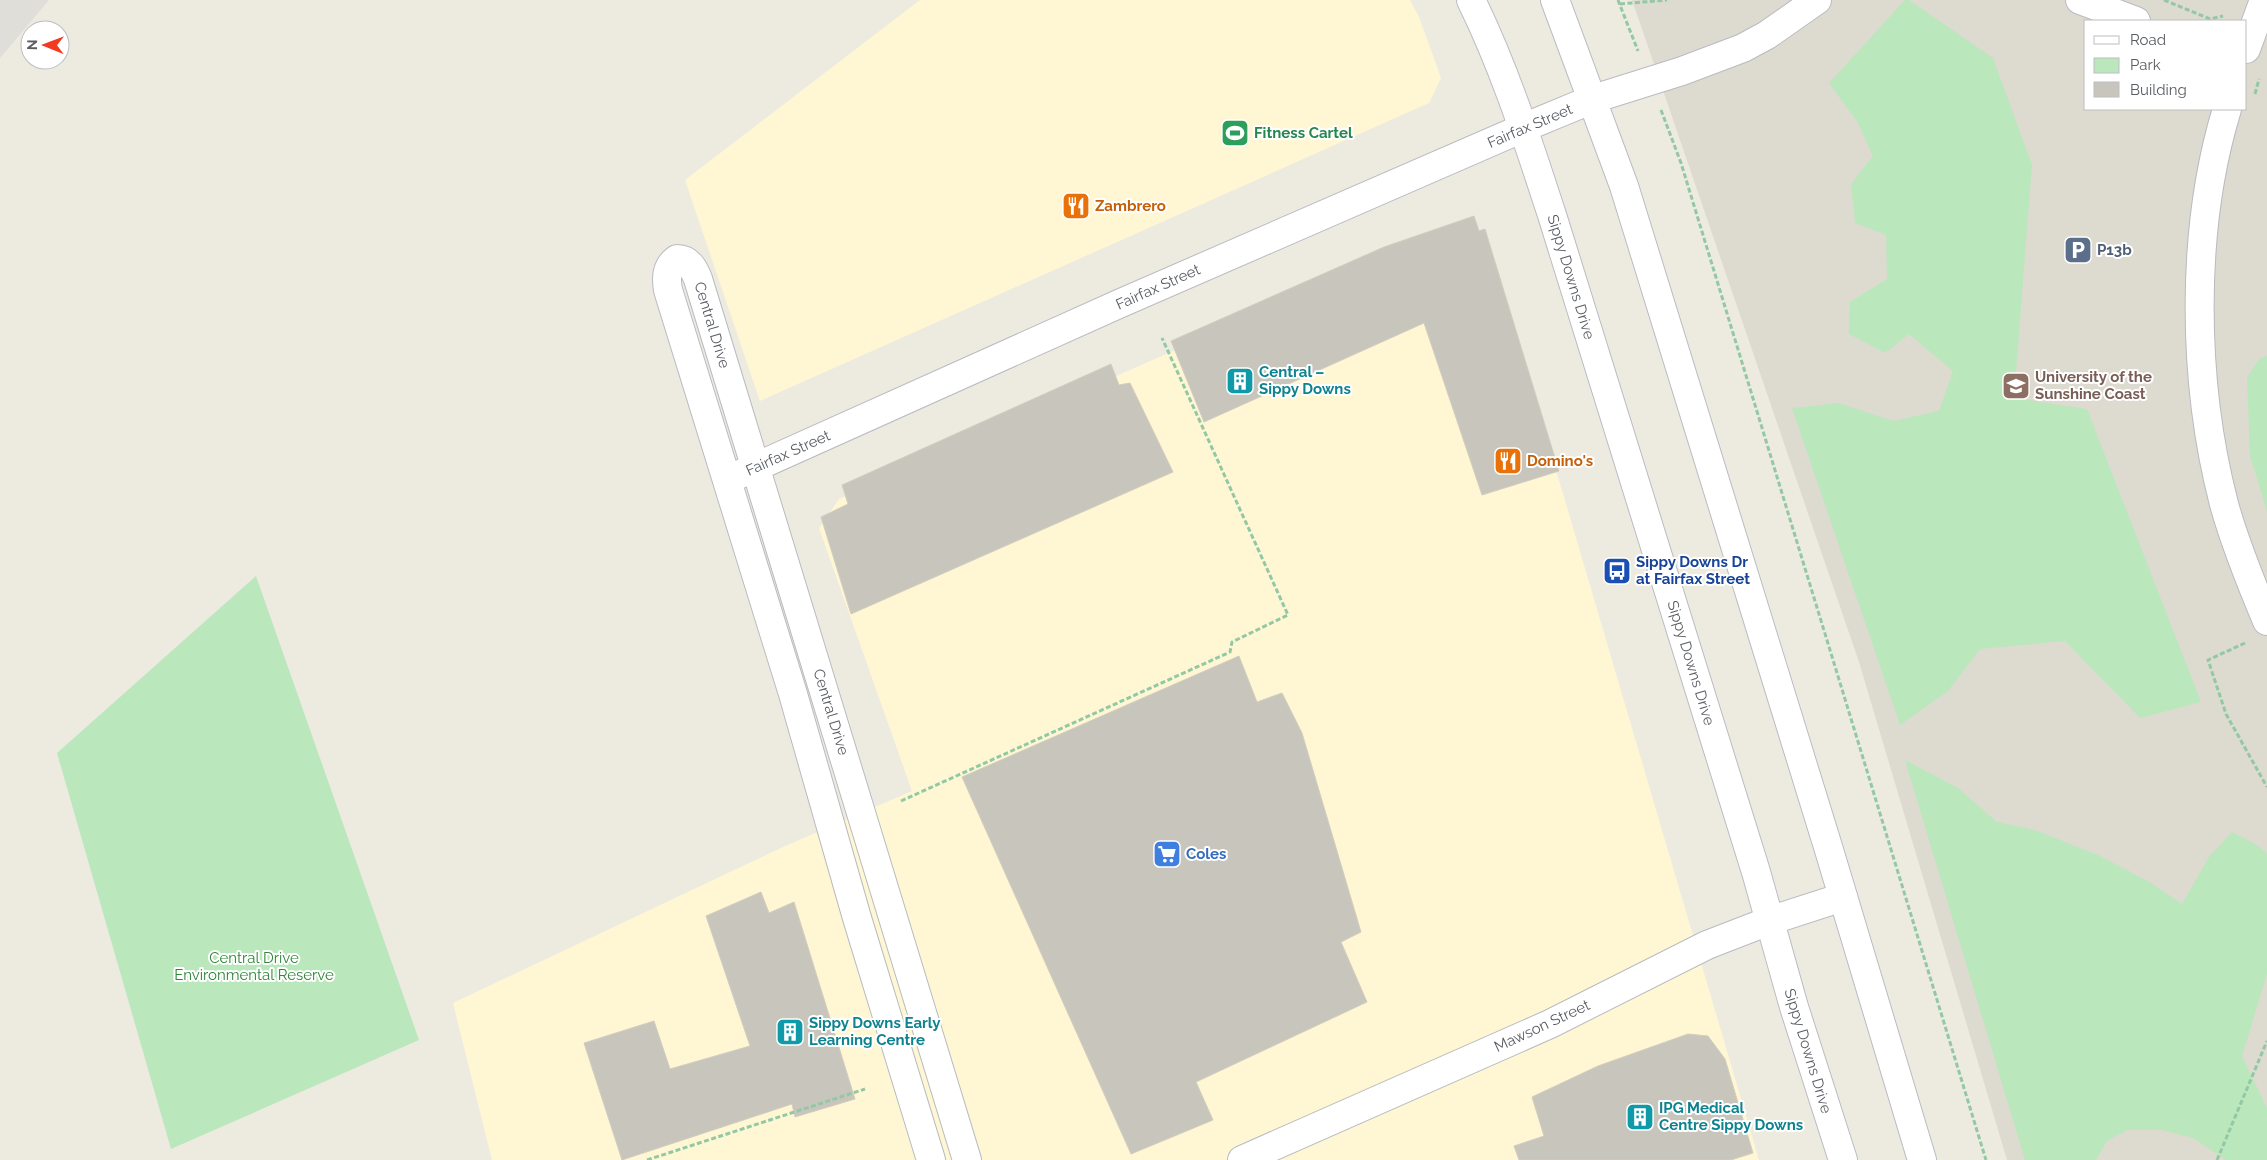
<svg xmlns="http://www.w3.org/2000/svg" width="2267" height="1160" font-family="Raleway,sans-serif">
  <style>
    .commercial { fill: #fff7d3 }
    .industrial { fill: #e0ded8 }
    .education { fill: #dddacf; fill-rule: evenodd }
    .green { fill: #bbe7bd }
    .building { fill: #c8c5bd; stroke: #d2cdbe }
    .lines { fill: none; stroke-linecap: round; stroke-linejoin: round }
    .minor-casing { stroke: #b8bbc0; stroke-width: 30 }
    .secondary-casing { stroke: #b9bcc3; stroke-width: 30 }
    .path { stroke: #93c8a5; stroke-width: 3; stroke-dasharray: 5 2.5; stroke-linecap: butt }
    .minor { stroke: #fff; stroke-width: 28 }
    .secondary { stroke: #fff; stroke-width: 28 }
    .labels { text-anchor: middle; stroke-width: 4; stroke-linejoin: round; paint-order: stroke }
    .street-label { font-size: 15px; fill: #595d62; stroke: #fff }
    .leisure-label { font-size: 15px; font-weight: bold; fill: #27864d; stroke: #fff; text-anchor: start }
    .food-label { font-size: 15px; font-weight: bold; fill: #c56008; stroke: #fff; text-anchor: start }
    .service-label { font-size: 15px; font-weight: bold; fill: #4e5e75; stroke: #fff; text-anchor: start }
    .culture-label { font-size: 15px; font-weight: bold; fill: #0d838f; stroke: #fff; text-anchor: start }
    .education-label { font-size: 15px; font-weight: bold; fill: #785e54; stroke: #fff; text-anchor: start }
    .transit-label { font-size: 15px; font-weight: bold; fill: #164399; stroke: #fff; text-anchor: start }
    .shop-label { font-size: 15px; font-weight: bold; fill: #366cbe; stroke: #fff; text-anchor: start }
    .park-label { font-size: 15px; fill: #2f8438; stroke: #fff }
  </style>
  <rect width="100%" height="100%" fill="#edebe0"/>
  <path class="commercial" d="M920,0H1410L1419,17L1441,78L1429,103L760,401L685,180Z
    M1462,223L1484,239L1564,497L1759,1160H492L453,1003L783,847L912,791L819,528L839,499Z"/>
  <path class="industrial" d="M0,0H49L0,58Z"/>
  <path class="education" d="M1632,0H2267V1160H2007L1859,662ZM2086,21H2246V109H2086Z"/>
  <path class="green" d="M1905,0H1909L1993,58L2032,165L2014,398L2087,409L2201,702L2140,718L2065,641L1980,649L1948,691L1900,725L1792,408L1839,403L1893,421L1939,411L1953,371L1909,334L1885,353L1849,334L1850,302L1887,279L1886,235L1855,223L1851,184L1873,156L1858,123L1829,83Z
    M2267,356V511L2250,456L2247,377L2260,358Z
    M256,576L419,1040L171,1149L57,753Z
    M1905,760L1958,788L1997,822L2035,830L2100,856L2151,883L2182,904L2209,857L2232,832L2257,845L2267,854V974L2242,1056L2267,1108V1160H2226L2193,1138L2162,1130H2127L2107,1141L2096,1160H2025Z"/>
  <path class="building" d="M1474,216L1479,231L1485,229L1559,471L1482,495L1424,323L1204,422L1171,341L1384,247Z
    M1111,364L1119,385L1130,383L1173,472L851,614L821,517L848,504L842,485Z
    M1239,656L1257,702L1282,693L1302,733L1361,932L1341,942L1367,1002L1196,1082L1213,1120L1131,1154L962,777Z
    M761,892L769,913L794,902L855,1099L795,1117L792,1104L622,1160L584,1043L654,1021L670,1069L750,1046L706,916Z
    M1688,1034L1708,1036L1725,1059L1753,1153L1731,1160H1519L1514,1146L1544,1136L1532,1097L1598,1066Z"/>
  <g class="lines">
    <defs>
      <path id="minor" d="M2080,0L2136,21
        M2246,49L2264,0
        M2227,109C2190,230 2192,381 2224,504C2235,544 2251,583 2267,621
        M738,475L1121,303L1523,128L1593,99L1682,71L1743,48L1767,35L1817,0
        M931,1160L857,918L793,694L668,290C666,278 666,267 677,259C689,259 694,269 698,279L967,1160
        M1242,1160L1550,1024L1707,945L1769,921L1843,897"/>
      <path id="secondary" d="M1471,0C1505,69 1528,142 1552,215L1756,872L1794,1007L1843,1160
        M1555,0L1624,186L1829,850L1922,1160"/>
    </defs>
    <use href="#minor" class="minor-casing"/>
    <use href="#secondary" class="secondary-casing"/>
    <path class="path" d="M1618,0L1638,51
      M2164,0L2210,19L2223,16
      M1620,4L1667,0
      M2255,94L2259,79
      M1661,110L1681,163L1986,1160
      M2245,643L2208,660L2226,714L2267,787
      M901,801L1230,652L1232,642L1288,615L1162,338
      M647,1160L865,1089
      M2217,1160L2267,1041"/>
    <use href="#minor" class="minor"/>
    <use href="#secondary" class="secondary"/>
  </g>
  <defs>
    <symbol id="stadium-square" viewBox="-11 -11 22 22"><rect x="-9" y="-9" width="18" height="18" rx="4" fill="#2e9e5b" stroke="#fff"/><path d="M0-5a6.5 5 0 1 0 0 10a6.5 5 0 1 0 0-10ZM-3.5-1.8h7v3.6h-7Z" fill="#fff"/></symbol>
    <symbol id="restaurant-square" viewBox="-11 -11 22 22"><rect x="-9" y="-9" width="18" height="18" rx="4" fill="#e8710a" stroke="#fff"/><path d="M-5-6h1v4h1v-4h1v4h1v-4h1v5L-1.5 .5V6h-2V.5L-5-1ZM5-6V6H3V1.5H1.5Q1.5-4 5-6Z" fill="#fff"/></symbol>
    <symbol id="parking-square" viewBox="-11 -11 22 22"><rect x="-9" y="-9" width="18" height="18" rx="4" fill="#5c6f8a" stroke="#fff"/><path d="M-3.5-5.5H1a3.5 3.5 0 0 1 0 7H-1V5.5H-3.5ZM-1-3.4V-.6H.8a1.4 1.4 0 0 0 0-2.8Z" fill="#fff"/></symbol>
    <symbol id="building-square" viewBox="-11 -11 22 22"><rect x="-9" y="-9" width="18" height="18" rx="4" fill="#0f9aa8" stroke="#fff"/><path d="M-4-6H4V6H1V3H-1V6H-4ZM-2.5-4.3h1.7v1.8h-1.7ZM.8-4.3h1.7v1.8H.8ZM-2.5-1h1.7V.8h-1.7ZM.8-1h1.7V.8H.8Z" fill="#fff"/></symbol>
    <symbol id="university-square" viewBox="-11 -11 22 22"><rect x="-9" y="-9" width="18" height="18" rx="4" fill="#8d6e63" stroke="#fff"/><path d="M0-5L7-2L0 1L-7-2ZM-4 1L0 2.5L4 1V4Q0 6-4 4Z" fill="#fff"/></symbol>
    <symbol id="bus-square" viewBox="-11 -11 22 22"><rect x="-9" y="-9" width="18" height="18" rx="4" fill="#1a4fb4" stroke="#fff"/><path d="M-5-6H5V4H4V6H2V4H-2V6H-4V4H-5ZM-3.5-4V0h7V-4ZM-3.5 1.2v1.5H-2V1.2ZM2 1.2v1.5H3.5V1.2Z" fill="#fff"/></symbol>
    <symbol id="supermarket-square" viewBox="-11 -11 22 22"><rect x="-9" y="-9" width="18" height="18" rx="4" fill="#3f7fe0" stroke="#fff"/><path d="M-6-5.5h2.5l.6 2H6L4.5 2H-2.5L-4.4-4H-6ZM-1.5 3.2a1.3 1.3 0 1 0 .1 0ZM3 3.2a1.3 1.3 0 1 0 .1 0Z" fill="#fff"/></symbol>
  </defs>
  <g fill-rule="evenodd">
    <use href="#stadium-square" x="1219" y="117" width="32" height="32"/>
    <use href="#restaurant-square" x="1060" y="190" width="32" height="32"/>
    <use href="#parking-square" x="2062" y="234" width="32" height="32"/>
    <use href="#building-square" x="1224" y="365" width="32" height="32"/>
    <use href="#university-square" x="2000" y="370" width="32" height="32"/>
    <use href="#restaurant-square" x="1492" y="445" width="32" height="32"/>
    <use href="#bus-square" x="1601" y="555" width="32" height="32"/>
    <use href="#supermarket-square" x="1151" y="838" width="32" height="32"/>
    <use href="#building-square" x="774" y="1016" width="32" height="32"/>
    <use href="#building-square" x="1624" y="1101" width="32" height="32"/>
  </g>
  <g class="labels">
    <g class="street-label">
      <text transform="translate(1530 126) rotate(-23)" y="5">Fairfax Street</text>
      <text transform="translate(1571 277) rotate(73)" y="5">Sippy Downs Drive</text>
      <text transform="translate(1158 287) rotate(-24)" y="5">Fairfax Street</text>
      <text transform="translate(712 325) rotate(73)" y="5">Central Drive</text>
      <text transform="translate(788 453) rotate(-24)" y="5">Fairfax Street</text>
      <text transform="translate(1691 663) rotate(73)" y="5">Sippy Downs Drive</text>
      <text transform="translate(831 712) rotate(73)" y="5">Central Drive</text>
      <text transform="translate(1542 1026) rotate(-25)" y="5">Mawson Street</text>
      <text transform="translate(1808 1051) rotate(73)" y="5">Sippy Downs Drive</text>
    </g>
    <g class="leisure-label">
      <text x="1254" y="138">Fitness Cartel</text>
    </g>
    <g class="food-label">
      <text x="1095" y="211">Zambrero</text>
      <text x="1527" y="466">Domino's</text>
    </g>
    <g class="service-label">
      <text x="2097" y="255">P13b</text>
    </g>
    <g class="culture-label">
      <text x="1259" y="377">Central –<tspan x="1259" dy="17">Sippy Downs</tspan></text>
      <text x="809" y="1028">Sippy Downs Early<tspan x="809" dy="17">Learning Centre</tspan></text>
      <text x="1659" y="1113">IPG Medical<tspan x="1659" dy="17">Centre Sippy Downs</tspan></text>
    </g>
    <g class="education-label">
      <text x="2035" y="382">University of the<tspan x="2035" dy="17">Sunshine Coast</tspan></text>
    </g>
    <g class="transit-label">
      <text x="1636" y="567">Sippy Downs Dr<tspan x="1636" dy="17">at Fairfax Street</tspan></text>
    </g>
    <g class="shop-label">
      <text x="1186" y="859">Coles</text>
    </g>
    <g class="park-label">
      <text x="254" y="963">Central Drive<tspan x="254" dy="17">Environmental Reserve</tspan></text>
    </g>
  </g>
  <rect x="2084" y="20" width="162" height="90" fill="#ffffff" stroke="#bdbec0"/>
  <rect x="2094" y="36" width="25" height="8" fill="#ffffff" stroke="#bdbec0"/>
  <text x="2130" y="45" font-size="15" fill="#595d62">Road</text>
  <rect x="2094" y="58" width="25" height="15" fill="#bbe7bd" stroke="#bdbec0"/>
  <text x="2130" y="70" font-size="15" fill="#595d62">Park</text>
  <rect x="2094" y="82" width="25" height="15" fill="#c8c5bd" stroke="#bdbec0"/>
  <text x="2130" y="95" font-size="15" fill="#595d62">Building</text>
  <g transform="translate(45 45) rotate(271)"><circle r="24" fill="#ffffff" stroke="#bdbec0"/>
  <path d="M0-4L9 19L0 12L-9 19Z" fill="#f23c21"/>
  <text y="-8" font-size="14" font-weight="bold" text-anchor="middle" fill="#595d62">N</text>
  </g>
</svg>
